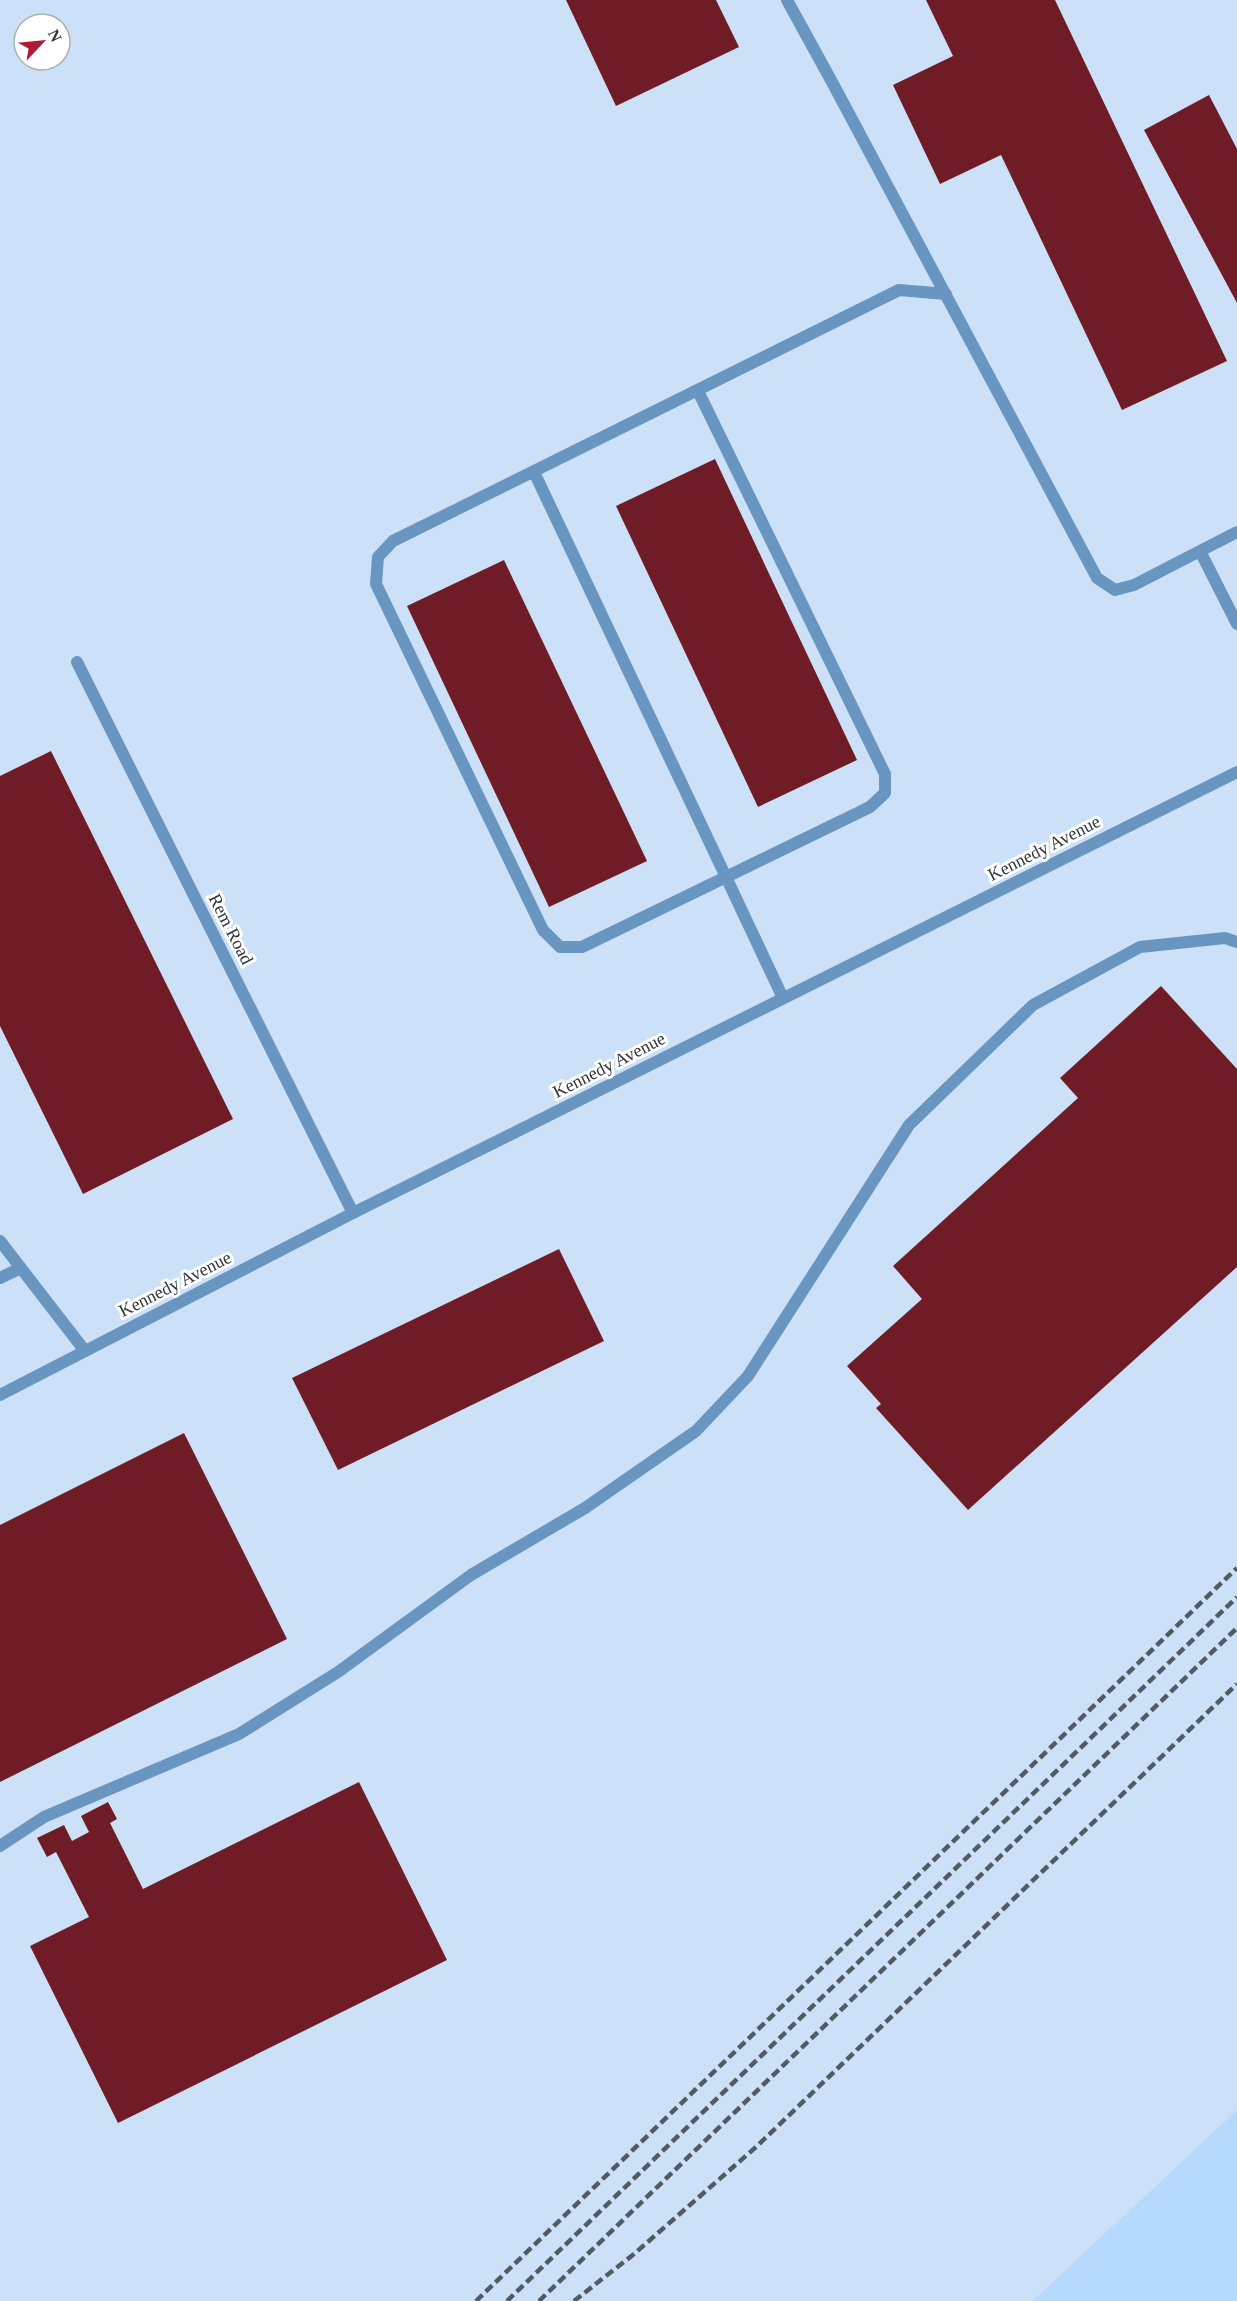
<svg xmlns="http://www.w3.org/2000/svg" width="1237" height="2301" font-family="'Times New Roman',serif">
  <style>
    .built { fill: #cce1f7; fill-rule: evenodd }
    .green { fill: #b6dafc }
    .building { fill: #6f1c27 }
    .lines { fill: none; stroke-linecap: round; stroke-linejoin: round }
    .service { stroke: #6996c0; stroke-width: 12 }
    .minor { stroke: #6996c0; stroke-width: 12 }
    .tertiary { stroke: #6996c0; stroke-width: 12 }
    .rail { stroke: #525b63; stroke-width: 4.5; stroke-dasharray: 9 4.5; stroke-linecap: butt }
    .labels { text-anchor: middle; stroke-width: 6; stroke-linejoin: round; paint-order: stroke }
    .street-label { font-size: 18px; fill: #2e353b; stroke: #fff }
  </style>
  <rect width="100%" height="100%" fill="#ddeefe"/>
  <path class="built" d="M0,0H1237V2110L1032,2301H0ZM24,24H60V60H24Z"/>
  <path class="green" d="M1237,2110V2301H1032Z"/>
  <path class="building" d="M566,0H716L739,47L616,106Z
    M926,0H1055L1227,361L1122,410L1001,155L940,184L893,85L953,56Z
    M1209,95L1237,149V303L1144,130Z
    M715,459L857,760L758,807L616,506Z
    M504,560L647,861L549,907L407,606Z
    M51,751L233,1119L83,1194L0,1026V776Z
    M1161,986L1237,1069V1267L968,1510L876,1408L881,1404L847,1366L922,1299L893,1266L1078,1098L1060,1078Z
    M559,1249L604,1341L338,1470L292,1378Z
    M184,1433L287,1639L0,1782V1525Z
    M359,1782L447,1960L118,2123L30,1946L89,1917L56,1852L47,1857L37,1838L64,1825L72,1841L89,1832L81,1816L108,1802L117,1819L110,1823L143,1889Z"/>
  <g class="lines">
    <path class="service" d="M787,0L832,82L1097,578L1115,590L1134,585L1200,551L1237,624
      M534,472L726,877L870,807L885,793V774L698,391
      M1200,551L1237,532
      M783,998L726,877L582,947H560L543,930L376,584L378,557L393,541L899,290L946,294
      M0,1241L85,1351
      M0,1278L21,1268
      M0,1846L44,1817L239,1734L338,1672L471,1575L585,1508L696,1431L748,1376L909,1125L1033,1005L1140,947L1225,938L1237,942"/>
    <path class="minor" d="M77,662L353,1213"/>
    <path class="tertiary" d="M0,1395L353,1213L1237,772"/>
    <path class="rail" d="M476,2301L1237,1568
      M507,2301L1237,1597
      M539,2301L1237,1628
      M574,2301L634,2254L756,2147L1237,1684"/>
  </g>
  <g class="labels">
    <g class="street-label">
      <text transform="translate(1044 848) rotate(-27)" y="6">Kennedy Avenue</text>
      <text transform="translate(231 929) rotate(63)" y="6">Rem Road</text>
      <text transform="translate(609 1065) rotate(-27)" y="6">Kennedy Avenue</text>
      <text transform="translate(175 1284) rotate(-27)" y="6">Kennedy Avenue</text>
    </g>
  </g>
  <g transform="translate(42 42) rotate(64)"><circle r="28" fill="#ffffff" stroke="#abaeb1" stroke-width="1.5"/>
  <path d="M0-4.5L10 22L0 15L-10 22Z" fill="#af1a37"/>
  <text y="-9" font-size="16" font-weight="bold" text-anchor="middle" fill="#2e353b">N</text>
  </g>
</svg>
